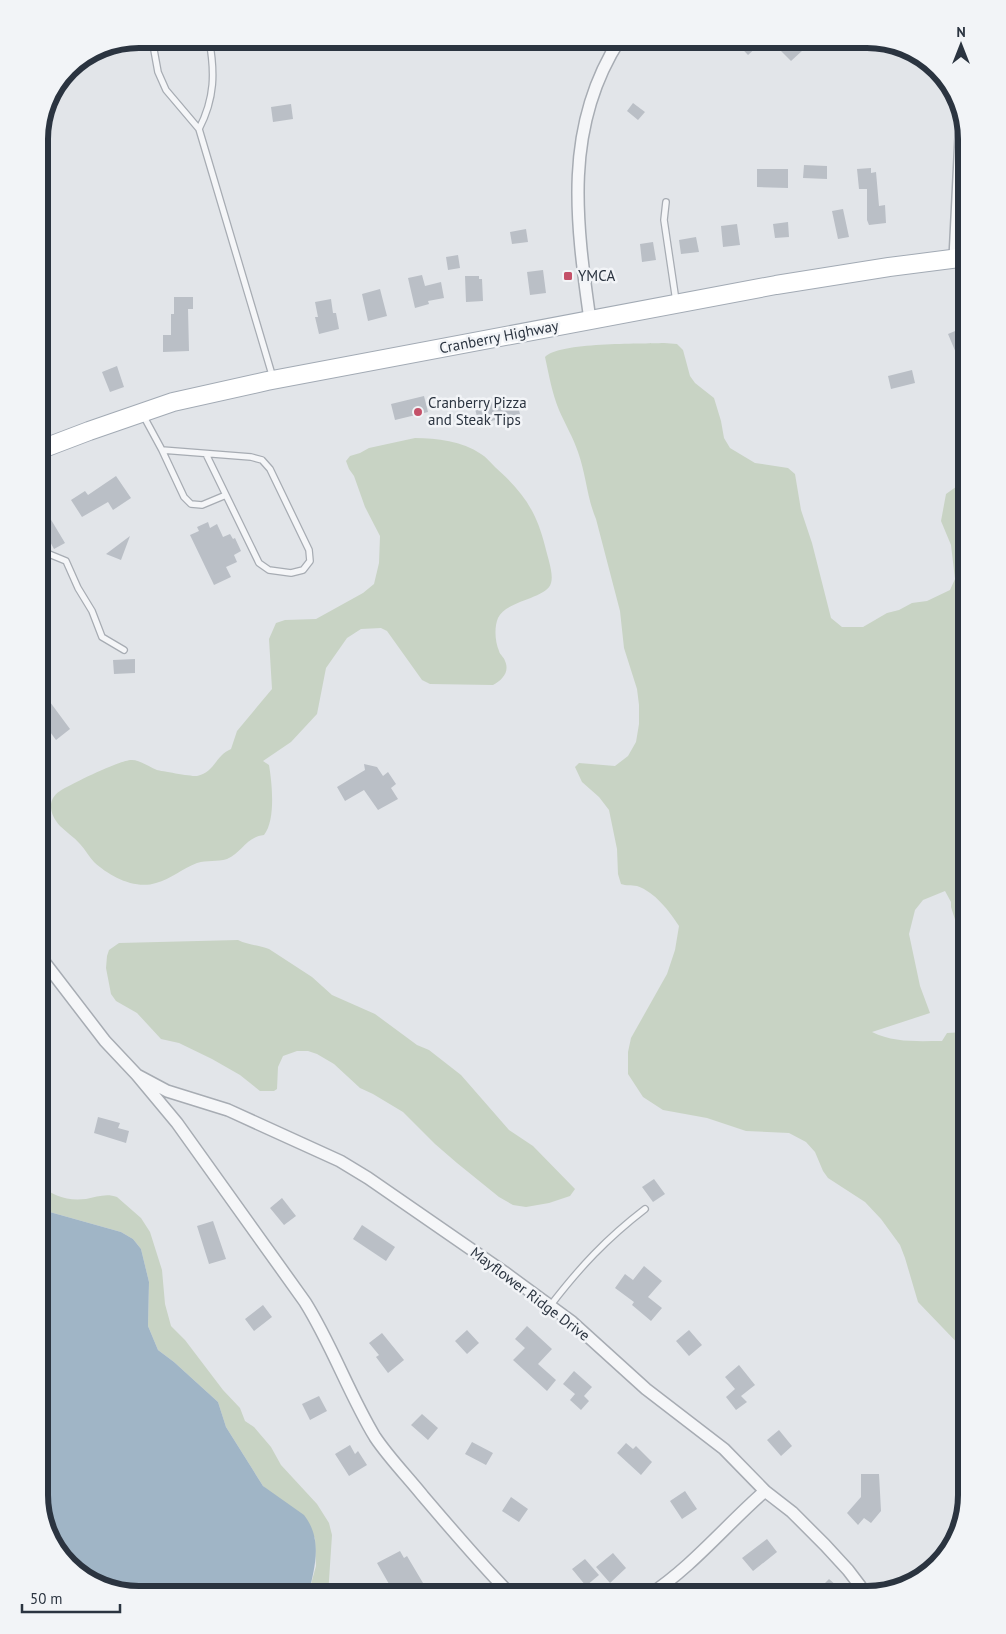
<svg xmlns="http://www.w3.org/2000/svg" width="1006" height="1634" font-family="'PT Sans',sans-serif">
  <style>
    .green { fill: #c8d3c4 }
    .water { fill: #a0b5c6 }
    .building { fill: #babfc6 }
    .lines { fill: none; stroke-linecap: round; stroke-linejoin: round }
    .service-casing { stroke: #a7acb3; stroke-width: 8 }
    .minor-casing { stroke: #a7acb3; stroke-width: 14 }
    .primary-casing { stroke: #a2aab4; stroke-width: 20 }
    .service { stroke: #f5f6f8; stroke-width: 5.5 }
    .minor { stroke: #f5f6f8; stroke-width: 11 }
    .primary { stroke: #fff; stroke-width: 18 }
    .poi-dot { fill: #c45169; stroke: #f2f4f7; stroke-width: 2 }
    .labels { text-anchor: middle; stroke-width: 5; stroke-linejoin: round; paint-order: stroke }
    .poi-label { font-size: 15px; fill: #2b3440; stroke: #f2f4f7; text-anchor: start }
    .street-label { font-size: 15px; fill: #2b3440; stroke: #f2f4f7 }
    .rim { fill: none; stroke: #2b3440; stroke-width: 6 }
  </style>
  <rect width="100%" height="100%" fill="#e2e5e9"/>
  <path class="green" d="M664,343L677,344L683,350L690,376L695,383L714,398L721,421L724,438L730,448L755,463L788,468L795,474L801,510L812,543L831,618L842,627H863L887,613L899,610L912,603L927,601L950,590L955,579L951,545L941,521L946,494L967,479V957L951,907V902L945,891L923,900L915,910L909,934L920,986L930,1013L872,1032C894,1043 918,1041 942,1041L947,1033L965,1032L967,1030V1353L918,1302L905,1258L900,1245L881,1219L865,1202L828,1178L823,1171L815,1152L806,1142L789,1133L746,1131L707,1118L663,1110L643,1097L628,1074V1052L631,1038L667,974L675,950L679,926C669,911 655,892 637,886C631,885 626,886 621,884L618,874L617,849L609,810L599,797L582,782L575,767L579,763L615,766L628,756L636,742L639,724V705L637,689L624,648L620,611L596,519C587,498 586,474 578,452C573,437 565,424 559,410C552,393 549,375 545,357C558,342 641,344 664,343Z
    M415,438C437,438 462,441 481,454C486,457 490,462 495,467C522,491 536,510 545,546C547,555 554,574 551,583C547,599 506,600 498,618C494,627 495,642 499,651C500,655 504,657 505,661C510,672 502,680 493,685L430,684L422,680L387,631L381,628L361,629L347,638L326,668L317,714L291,742L263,761L269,765C272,783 276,820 264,835C246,837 242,853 227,859C217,862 207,860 197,863C183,868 171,879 156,883C135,890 109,876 94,862C89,857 85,849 80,844C74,837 66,832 60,826C50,815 46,800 60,791C71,784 122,759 132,760C140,760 149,767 157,770C161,771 195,777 197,776C215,772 215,756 231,749L237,731L272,689L269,639L276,623L285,620L316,619L363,593L374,584L379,563L380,536L365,507L354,476L349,469L346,461L350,456L360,453L369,448Z
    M238,940C248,945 259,945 269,949L312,977L332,995L375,1014L417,1045L429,1050L461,1075L509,1130L533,1146L575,1189L570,1196L549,1203L526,1207L513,1205L499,1197L457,1163L435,1144L403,1112L373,1094L360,1088L334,1064L317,1054L308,1051H297L283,1056L278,1067L277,1089L274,1091H260L240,1075L212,1059L179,1043L161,1039L137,1013L116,1001L111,994L106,968L107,956L109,950L119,943Z
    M39,1185C55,1196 65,1201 86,1199C97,1197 106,1193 117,1197L141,1218L150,1232L162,1270L165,1304L171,1326L185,1340L223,1390L240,1408L245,1421L254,1427L271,1447L281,1465L317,1504L329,1523L332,1535L328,1595H308L316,1566L315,1538L263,1486L226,1427L218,1402L174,1362L158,1350L148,1326L149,1282L141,1249L133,1239L121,1232L39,1209Z"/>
  <path class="water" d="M39,1209L121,1232L133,1239L141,1249L149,1282L148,1326L158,1350L174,1362L218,1402L226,1427L263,1486L304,1515C323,1539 315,1568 308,1595H132L83,1579L49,1540L39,1495Z"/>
  <path class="building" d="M733,39H754L759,45L748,55Z
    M781,39H792L803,50L791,61L775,45Z
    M633,103L645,112L638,120L627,111Z
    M291,104L293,119L273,122L271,107Z
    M804,165L827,166V179L803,178Z
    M871,168V173L876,172L879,206L885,205L886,223L869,225L867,220V189H859L857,169Z
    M757,169H788V188L757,187Z
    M843,209L849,237L838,239L832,211Z
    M788,222L789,237L775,238L773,224Z
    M737,224L740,245L723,247L721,226Z
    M526,229L528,242L512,244L510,232Z
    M696,237L699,252L681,254L679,240Z
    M653,242L656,260L642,262L640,244Z
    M458,255L460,268L448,270L446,257Z
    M543,270L546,293L530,295L527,272Z
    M422,275L425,286L441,282L444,298L428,301L429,304L415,308L408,278Z
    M465,276H479V279H482L483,301L466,302Z
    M380,289L387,316L368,321L362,294Z
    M174,297H193V309H188L189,351L163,352V335H171V314H174Z
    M331,299L333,313H336L339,329L319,334L315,317H318L315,302Z
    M967,326V379L948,334Z
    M117,366L124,387L110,392L102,372Z
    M912,370L915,383L891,389L888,376Z
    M424,396L428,412L395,420L391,404Z
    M499,396L501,403L516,399L520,414L487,422L486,418L478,420L475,409L481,407L479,401Z
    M116,476L131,498L113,510L108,502L82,517L71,500L85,491L88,495Z
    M50,518L65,543L54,549L48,538L44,540L39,531V525Z
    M208,522L210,528L217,524L223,537L230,534L233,539L235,538L241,551L234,555L237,562L226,567L231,577L214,585L190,535L199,531L197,527Z
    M130,536L121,560L106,554Z
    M135,659V673L114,674L113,660Z
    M50,702L70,729L56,740L39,717V710Z
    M364,764L377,767L383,776L388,772L396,784L391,788L398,799L378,810L364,790L345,801L337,787L365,770Z
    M98,1117L120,1123L118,1128L129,1131L126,1143L94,1133Z
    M654,1179L665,1194L653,1202L642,1187Z
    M282,1198L296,1216L284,1225L270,1208Z
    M213,1221L226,1259L209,1264L197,1226Z
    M362,1225L395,1247L386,1261L353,1239Z
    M644,1266L662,1281L648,1297L662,1308L651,1321L632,1305L634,1302L615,1288L625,1274L633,1280Z
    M263,1305L272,1317L254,1331L245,1319Z
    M527,1326L552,1349L538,1364L556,1380L547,1391L513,1360L525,1348L515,1339Z
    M467,1330L479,1343L467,1354L455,1341Z
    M689,1330L702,1345L689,1356L676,1341Z
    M382,1333L404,1360L388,1373L376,1357L379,1355L369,1343Z
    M739,1365L755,1385L741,1396L747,1402L736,1410L726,1397L735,1389L725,1377Z
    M574,1371L592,1387L584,1396L589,1401L581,1410L570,1400L575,1394L563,1384Z
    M319,1396L327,1411L310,1420L302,1404Z
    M422,1414L438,1428L428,1440L411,1425Z
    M779,1430L792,1446L781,1456L767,1440Z
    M472,1442L493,1453L486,1465L465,1454Z
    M626,1443L633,1449L636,1446L652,1462L641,1475L617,1453Z
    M350,1445L355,1454L358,1451L367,1465L349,1476L335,1454Z
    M861,1474H879L881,1511L871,1523L864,1518L858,1525L847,1513L861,1497Z
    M685,1491L697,1509L682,1519L670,1501Z
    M511,1497L528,1509L519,1522L502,1511Z
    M767,1539L777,1552L753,1571L742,1558Z
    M400,1551L404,1558L407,1556L423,1583L402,1595L396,1585L391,1587L389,1584L377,1563Z
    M613,1553L626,1568L610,1583L596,1567Z
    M585,1559L599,1575L586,1586L572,1569Z
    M829,1579L837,1586L829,1595H813Z"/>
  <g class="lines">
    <defs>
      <path id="service" d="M152,39L158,72L166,90L199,129L273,378
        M199,129C215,98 215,72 209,39
        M666,202L664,220L676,301
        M143,415L162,450L251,457L262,460L270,469L309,550L310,561L303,570L291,573L269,570L259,563L206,454
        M162,450L184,497L191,504L202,505L226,495
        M39,542L49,554L66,561L78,588L92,611L102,637L124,650
        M550,1306C580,1267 606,1239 645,1209"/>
      <path id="minor" d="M955,258L962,117
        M590,320C576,221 563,127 620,39
        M39,955L105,1041L137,1075L177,1123L305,1302C332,1345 349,1394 375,1437C389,1458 407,1476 423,1496C452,1530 480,1563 511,1595
        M137,1075L167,1091L228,1110L340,1161L368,1178L504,1272L572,1322L646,1389L724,1449L765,1491L792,1512L825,1545L848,1570L867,1595
        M649,1595C692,1567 726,1525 765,1491"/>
      <path id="primary" d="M39,450L89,431L173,402L267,381L776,285L889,267L967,257"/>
    </defs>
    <use href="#service" class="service-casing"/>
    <use href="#minor" class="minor-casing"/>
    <use href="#primary" class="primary-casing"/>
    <use href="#service" class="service"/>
    <use href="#minor" class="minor"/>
    <use href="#primary" class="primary"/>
  </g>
  <g class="poi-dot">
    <rect x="563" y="271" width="10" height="10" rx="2.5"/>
    <circle cx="418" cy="412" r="5"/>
  </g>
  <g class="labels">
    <g class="poi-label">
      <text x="578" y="281">YMCA</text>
      <text x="428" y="408">Cranberry Pizza<tspan x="428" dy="17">and Steak Tips</tspan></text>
    </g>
    <g class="street-label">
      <text transform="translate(499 337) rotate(-11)" y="5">Cranberry Highway</text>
      <text transform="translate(530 1294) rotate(37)" y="5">Mayflower Ridge Drive</text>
    </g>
  </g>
  <path d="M0 0H1006V1634H0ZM139 48H867A91 91 0 0 1 958 139V1495A91 91 0 0 1 867 1586H139A91 91 0 0 1 48 1495V139A91 91 0 0 1 139 48Z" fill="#f2f4f7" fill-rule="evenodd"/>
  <path class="rim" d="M139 48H867A91 91 0 0 1 958 139V1495A91 91 0 0 1 867 1586H139A91 91 0 0 1 48 1495V139A91 91 0 0 1 139 48Z"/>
  <g transform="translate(961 45)" stroke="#f2f4f7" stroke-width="4" paint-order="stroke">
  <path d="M0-4L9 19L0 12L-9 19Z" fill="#2b3440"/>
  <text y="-8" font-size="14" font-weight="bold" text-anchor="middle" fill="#2b3440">N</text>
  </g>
  <path d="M22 1604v8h98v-8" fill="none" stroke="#2b3440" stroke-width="2.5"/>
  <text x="30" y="1604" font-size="15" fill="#2b3440" stroke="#f2f4f7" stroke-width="4" paint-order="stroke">50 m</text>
</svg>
